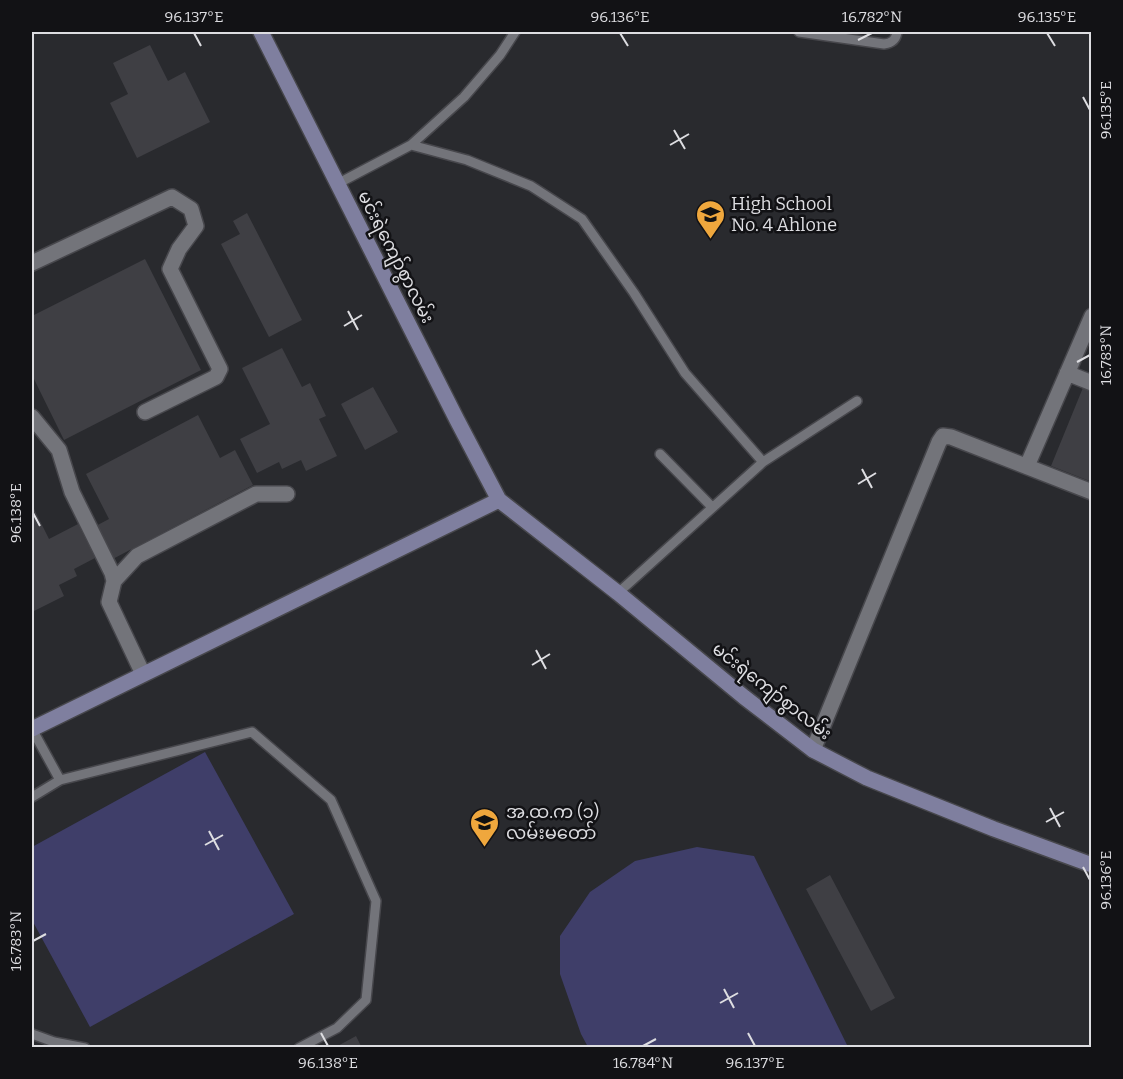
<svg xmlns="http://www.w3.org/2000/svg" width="1123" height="1079" font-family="Bitter,'Noto Sans Myanmar',serif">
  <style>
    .garden { fill: #3f3e69 }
    .building { fill: #3f3f44 }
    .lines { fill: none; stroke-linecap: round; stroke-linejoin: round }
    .lane-casing { stroke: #47474c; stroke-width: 12 }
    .street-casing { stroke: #47474c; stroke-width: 18 }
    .secondary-casing { stroke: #47474c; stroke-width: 18 }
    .lane { stroke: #73747a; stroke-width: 9 }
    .street { stroke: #73747a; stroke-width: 15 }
    .secondary { stroke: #7f7f9f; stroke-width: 15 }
    .ticks { fill: none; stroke: #dddde1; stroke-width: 2 }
    .labels { text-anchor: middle; stroke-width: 5; stroke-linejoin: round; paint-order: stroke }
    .poi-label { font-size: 18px; fill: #dddde1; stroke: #121215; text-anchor: start }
    .street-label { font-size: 18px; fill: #dddde1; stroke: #121215 }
    .neatline { fill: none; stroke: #dddde1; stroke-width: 2 }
    .ticks-label { font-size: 15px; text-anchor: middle; fill: #dddde1 }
  </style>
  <rect width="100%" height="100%" fill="#292a2e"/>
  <path class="garden" d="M205,752L294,914L90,1027L32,920V847Z
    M697,847L754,856L848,1047H588L581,1034L560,974V936L590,892L635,861Z"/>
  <path class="building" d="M150,45L168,81L185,72L210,122L137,158L110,103L128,94L113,63Z
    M247,213L302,320L269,337L221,244L240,234L233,221Z
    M145,259L201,370L64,440L32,375V316Z
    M282,348L302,387L310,383L326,416L319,419L337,456L306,471L301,460L282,469L279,462L257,473L240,439L270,424L242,368Z
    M1091,368H1092V482L1051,466Z
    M373,387L398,432L365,450L341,404Z
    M198,415L220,458L235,450L253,485L109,561L92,528L109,519L86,474Z
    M32,505L49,539L78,524L95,558L74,569L77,576L59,585L64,596L34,611L32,607Z
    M830,875L895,998L871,1011L806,889Z
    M356,1036L362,1048H334Z"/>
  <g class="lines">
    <defs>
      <path id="lane" d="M799,32L884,44C892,43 896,40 897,32
        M411,145L467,160L531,186L582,219L634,293L685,373L763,462
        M337,184L411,145L464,97L500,55L515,32
        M660,454L712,507
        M618,593L763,462L857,401
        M32,729L60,780
        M32,797L60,780L252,732L331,800L376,901L366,1000L337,1028L299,1048
        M32,1034L54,1042L85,1048"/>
      <path id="street" d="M32,263L172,197L191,209L196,226L179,249L170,269L220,369L216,377L145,412
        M1067,373L1092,383
        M32,417L59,450L72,492L112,573L114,581L109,602L143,674
        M1027,466L1092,316
        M114,581L137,556L256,494H287
        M813,750L939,442L943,436L951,437L1092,492"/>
      <path id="secondary" d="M261,32L457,420L499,500L618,593L744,697L813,750L867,778L994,829L1092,865
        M32,729L499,500"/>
    </defs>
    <use href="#lane" class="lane-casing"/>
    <use href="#street" class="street-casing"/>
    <use href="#secondary" class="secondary-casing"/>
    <use href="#lane" class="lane"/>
    <use href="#street" class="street"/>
    <use href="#secondary" class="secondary"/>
  </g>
  <path class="ticks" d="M194,33L201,46M620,33L628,46M1047,33L1055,46M858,40L872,33M1083,97L1090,110M674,130L685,149M670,145L689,134M348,311L358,330M344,326L362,315M1077,362L1090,355M862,469L872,488M858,484L876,473M33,513L40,526M536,650L546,669M532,665L550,654M1050,808L1060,827M1046,822L1064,812M209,831L219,850M205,845L223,835M1083,867L1090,880M33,941L46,934M724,989L734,1008M720,1003L738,993M321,1033L328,1046M748,1033L755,1046M643,1046L656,1039"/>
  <defs>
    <symbol id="school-pin" viewBox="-11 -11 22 30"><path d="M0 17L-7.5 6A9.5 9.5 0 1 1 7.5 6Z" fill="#efa73d" stroke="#121215"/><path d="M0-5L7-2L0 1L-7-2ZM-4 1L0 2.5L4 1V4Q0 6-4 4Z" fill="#111"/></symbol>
  </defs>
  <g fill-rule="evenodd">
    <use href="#school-pin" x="694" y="198" width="33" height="45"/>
    <use href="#school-pin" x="468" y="806" width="33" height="45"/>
  </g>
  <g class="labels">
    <g class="poi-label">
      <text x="731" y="210">High School<tspan x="731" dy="21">No. 4 Ahlone</tspan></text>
      <text x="506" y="818">အ.ထ.က (၁)<tspan x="506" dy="21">လမ်းမတော်</tspan></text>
    </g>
    <g class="street-label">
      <text transform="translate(396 257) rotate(63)" y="6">မင်းရဲကျော်စွာလမ်း</text>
      <text transform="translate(772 691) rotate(38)" y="6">မင်းရဲကျော်စွာလမ်း</text>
    </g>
  </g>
  <rect width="1123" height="1079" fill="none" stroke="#121215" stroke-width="66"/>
  <rect x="33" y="33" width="1057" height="1013" class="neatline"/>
  <g class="ticks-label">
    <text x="194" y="22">96.137°E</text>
    <text x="620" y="22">96.136°E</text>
    <text x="872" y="22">16.782°N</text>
    <text x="1047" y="22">96.135°E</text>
    <text transform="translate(1106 110) rotate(-90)" y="5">96.135°E</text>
    <text transform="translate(1106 355) rotate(-90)" y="5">16.783°N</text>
    <text transform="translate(16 513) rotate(-90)" y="5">96.138°E</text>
    <text transform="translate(1106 880) rotate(-90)" y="5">96.136°E</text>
    <text transform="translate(16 941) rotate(-90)" y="5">16.783°N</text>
    <text x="328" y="1068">96.138°E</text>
    <text x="643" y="1068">16.784°N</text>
    <text x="755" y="1068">96.137°E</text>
  </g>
</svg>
